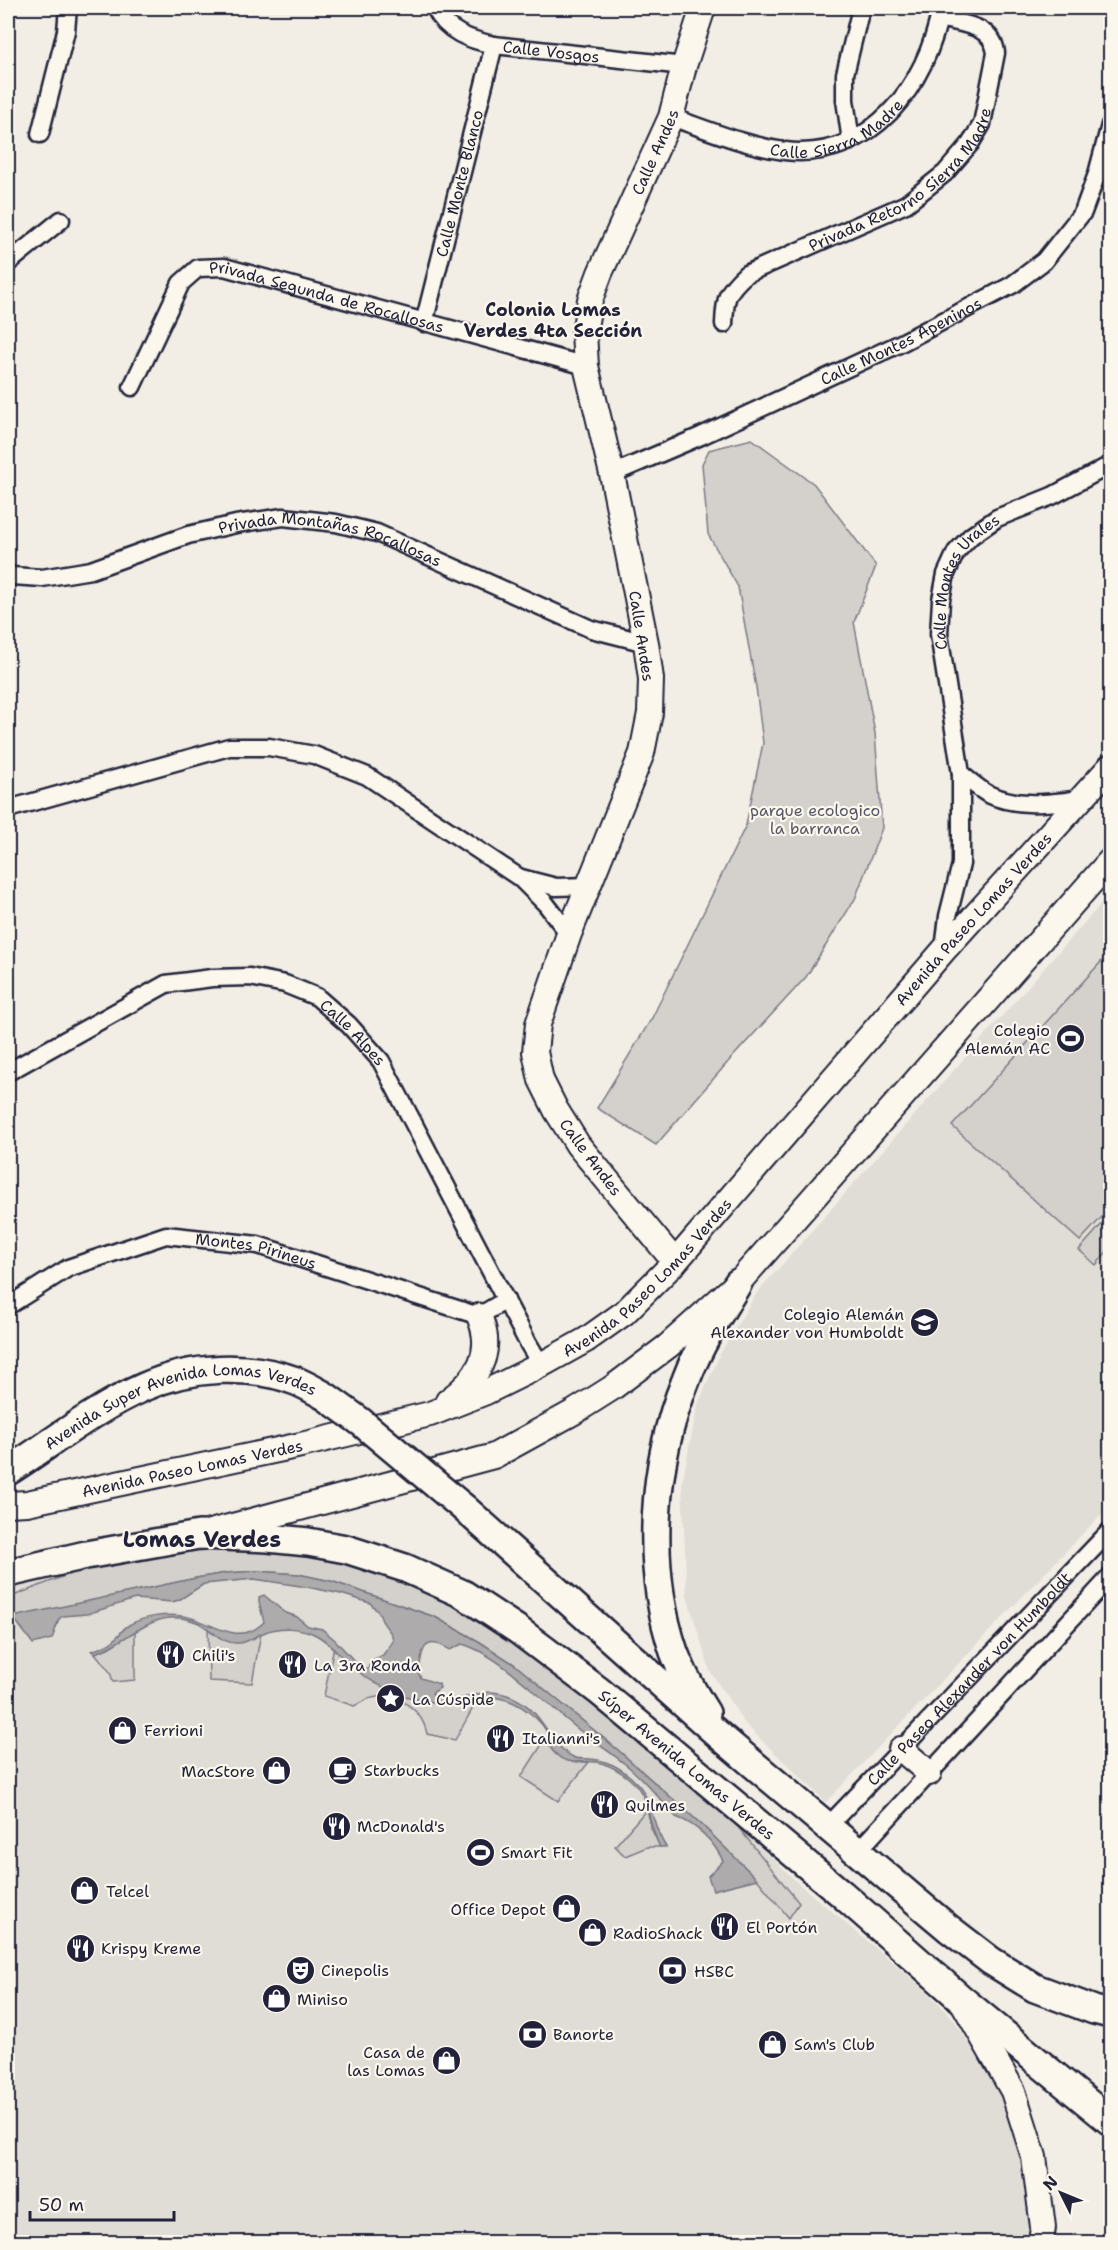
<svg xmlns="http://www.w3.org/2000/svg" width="1118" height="2250" font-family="'Shantell Sans',sans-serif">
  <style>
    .built { fill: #e0dcd6 }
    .green { fill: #d4d1cc; stroke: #7b7a84; stroke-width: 1.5 }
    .water { fill: #aeabad; stroke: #76747f; stroke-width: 1.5 }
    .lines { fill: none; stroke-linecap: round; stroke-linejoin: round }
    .street-casing { stroke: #22223b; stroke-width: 21 }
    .secondary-casing { stroke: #22223b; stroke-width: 28 }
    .primary-casing { stroke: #22223b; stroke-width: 32 }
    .street { stroke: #fbf7ec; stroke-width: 16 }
    .secondary { stroke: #fbf7ec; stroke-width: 24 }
    .primary { stroke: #fbf7ec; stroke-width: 27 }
    .primary-bridge-casing { stroke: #22223b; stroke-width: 32; stroke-linecap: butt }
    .primary-bridge { stroke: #fbf7ec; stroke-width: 27 }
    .labels { text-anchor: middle; stroke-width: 4.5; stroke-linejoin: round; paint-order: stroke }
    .street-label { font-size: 16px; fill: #22223b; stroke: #fbf7ec }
    .park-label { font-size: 16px; fill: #575766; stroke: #fbf7ec }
    .poi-label { font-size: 16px; fill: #22223b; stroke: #fbf7ec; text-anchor: start }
    .neighbourhood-label { font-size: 18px; font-weight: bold; fill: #22223b; stroke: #fbf7ec }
    .district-label { font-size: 22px; font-weight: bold; fill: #22223b; stroke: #fbf7ec }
  </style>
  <rect width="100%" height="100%" fill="#f2eee5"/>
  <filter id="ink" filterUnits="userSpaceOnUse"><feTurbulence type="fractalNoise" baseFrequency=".0167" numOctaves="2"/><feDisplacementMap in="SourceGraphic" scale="12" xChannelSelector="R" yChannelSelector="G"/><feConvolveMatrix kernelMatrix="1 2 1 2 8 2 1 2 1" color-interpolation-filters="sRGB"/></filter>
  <g filter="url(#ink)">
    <path class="built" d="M1110,894V1505L826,1802L745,1724L710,1671L687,1596L682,1483L698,1404L721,1352L756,1294Z
      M197,1542L406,1582L730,1817L799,1884L922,1987L950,2015L1001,2089L1021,2155L1031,2218L1027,2242H8V1590Z"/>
    <path class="green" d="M752,439L814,484L876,566L854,622L875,733L882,828L855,899L806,977L728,1062L656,1145L597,1108L652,1018L746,825L763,743L756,687L738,587L708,534L702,464L709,450Z
      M1110,952V1208L1080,1241L952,1126Z
      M1110,1215V1248L1096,1265L1079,1250Z
      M197,1542L259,1546L329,1559L406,1582L457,1602L512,1636L730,1817L799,1903L789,1918L757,1879L703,1826L618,1750L514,1664L480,1642L435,1617L331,1581L298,1574L257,1571L226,1573L196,1578L8,1619V1598L80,1570Z
      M208,1628L214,1634L253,1639L261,1633L252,1683L209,1681Z
      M135,1631V1680L113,1682L110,1672L95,1653L108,1648Z
      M334,1646C368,1686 427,1715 479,1697L455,1740L427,1734C422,1709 397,1692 372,1698C366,1699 360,1703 354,1706L324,1696Z
      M548,1735C548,1758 569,1763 589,1762L558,1801L521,1777Z
      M647,1809L651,1828L660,1847H647L625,1856L615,1846Z"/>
    <path class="water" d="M257,1571L298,1574L331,1581L435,1617L480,1642L514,1664L618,1750L703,1826L757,1879L713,1890L708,1876L723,1861C714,1841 696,1824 676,1817C660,1799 644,1779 625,1764C608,1750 589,1739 573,1725C542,1700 500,1655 462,1644L450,1650C423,1633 421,1652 419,1674L421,1678L439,1684L440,1688L432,1693L436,1697C441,1698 448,1699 454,1699C476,1698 481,1687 507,1695C544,1707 547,1744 573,1757C578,1760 585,1758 591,1759C612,1761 628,1772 641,1788C653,1804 653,1829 666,1847H660C651,1830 650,1812 643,1796C635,1779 613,1765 596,1762C582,1760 568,1766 557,1755C549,1749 550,1744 548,1736C544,1720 518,1702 503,1699C486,1694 472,1701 454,1703C439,1704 419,1700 405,1696C385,1690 365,1678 350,1665C338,1654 331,1643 316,1635C301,1627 279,1626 263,1633C254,1636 248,1643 238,1643C221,1644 213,1630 199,1623C154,1604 132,1641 95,1653L92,1651C99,1648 107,1646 113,1641C119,1636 122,1629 129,1625C144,1616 166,1614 183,1616C211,1620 237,1649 264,1622L259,1602V1597L264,1595L284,1612L297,1617L308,1626L322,1629L335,1640L358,1665L363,1670L368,1669L371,1661L383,1655L393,1641L392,1635L382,1621L379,1613L370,1603L341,1594L307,1587L254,1579L204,1584L179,1600L172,1602L135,1599L87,1614L63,1616L59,1619L52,1639L33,1644L13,1617L196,1578L226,1573Z"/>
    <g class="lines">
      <defs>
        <g id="street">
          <path id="s1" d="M435,8C446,32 470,40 494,45L684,66"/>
          <path id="s2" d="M671,117C708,130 746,146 785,151C871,161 927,85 941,8"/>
          <path d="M40,134L66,31L68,8"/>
          <path d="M851,141L845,100V74L861,8"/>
          <path d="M8,263L61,220"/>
          <path id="s3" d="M424,323L494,45"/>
          <path id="s4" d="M724,324C725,298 726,292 746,274L906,204L945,173L970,144L982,124L996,53C993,25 962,24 939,18"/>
          <path id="s5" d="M132,387L181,283L198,268L224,267L586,366"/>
          <path id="s6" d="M612,474L701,436L899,344L1012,285L1044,261L1083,212L1097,174L1110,125"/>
          <path id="s7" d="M8,574L12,576L42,578L91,570L188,535L236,524L283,517L336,523L377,533L591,629L646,643"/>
          <path d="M961,774C970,781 979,789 988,794C1018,808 1051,803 1082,799"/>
          <path d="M8,809L229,747H269L314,755L367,776L520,878L546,904L569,934"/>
          <path d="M521,878L556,887L588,886"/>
          <path id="s8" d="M944,950L948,916L961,864V774L939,634L941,600L946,574L956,552L971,536L997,518L1052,496L1110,465"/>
          <path id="s9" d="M8,1072L166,984L212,978L250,977L285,984L317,997L349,1025L381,1061L528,1343L541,1365"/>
          <path id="s10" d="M8,1306L68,1268L166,1235L258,1245L479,1316L506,1300"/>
          <path id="s11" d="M828,1826L1110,1531"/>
          <path d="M857,1852L1110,1577"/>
        </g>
        <g id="secondary">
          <path id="s12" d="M675,1262L578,1145L556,1110L541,1080L535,1052L538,1024L569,934L642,753L650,713L651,679L646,643L612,474L586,366L584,332L590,300L600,273L671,117L684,66L703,8"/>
          <path d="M448,1401C478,1379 495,1352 479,1316"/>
          <path id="s13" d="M8,1504L27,1503L301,1445L430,1414L486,1392L541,1365L586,1340L624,1313L675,1262L944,950L1110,767"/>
          <path d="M210,1532L494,1456L574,1412L612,1388L668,1346L738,1283L1110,861"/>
          <path d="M901,1749L929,1773"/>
          <path d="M962,2001L1013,2091L1034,2157L1043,2227L1041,2242"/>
        </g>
        <g id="primary">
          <path id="s14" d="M8,1471C52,1443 96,1408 144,1387C191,1366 248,1363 296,1381C306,1385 316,1391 325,1396"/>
          <path d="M464,1508L721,1737L948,1928L991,1961L1035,1988L1094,2010L1110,2014"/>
          <path id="s15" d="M8,1573L86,1555L199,1535L268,1538L308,1542L346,1549L405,1568L463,1594L518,1630L599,1691L842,1894L959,1997L1110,2121"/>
          <path d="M706,1713C694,1694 682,1673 674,1652C645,1567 652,1463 686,1380C699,1346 719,1314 738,1283"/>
        </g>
      </defs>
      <use href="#street" class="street-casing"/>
      <use href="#secondary" class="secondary-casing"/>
      <use href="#primary" class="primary-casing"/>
      <use href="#street" class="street"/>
      <use href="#secondary" class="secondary"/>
      <use href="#primary" class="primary"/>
      <defs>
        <path id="primary-bridge" d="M325,1396L361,1422L464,1508"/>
      </defs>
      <use href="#primary-bridge" class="primary-bridge-casing"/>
      <use href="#primary-bridge" class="primary-bridge"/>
    </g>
  </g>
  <defs>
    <symbol id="stadium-disc" viewBox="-11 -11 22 22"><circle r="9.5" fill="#22223b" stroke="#fbf7ec"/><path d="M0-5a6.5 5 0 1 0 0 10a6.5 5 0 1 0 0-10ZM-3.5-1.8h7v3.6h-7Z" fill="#fff"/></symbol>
    <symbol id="school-disc" viewBox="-11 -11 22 22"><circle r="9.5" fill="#22223b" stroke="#fbf7ec"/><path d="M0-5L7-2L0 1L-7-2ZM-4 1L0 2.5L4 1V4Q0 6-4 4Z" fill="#fff"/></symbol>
    <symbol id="restaurant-disc" viewBox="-11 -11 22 22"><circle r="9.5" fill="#22223b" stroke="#fbf7ec"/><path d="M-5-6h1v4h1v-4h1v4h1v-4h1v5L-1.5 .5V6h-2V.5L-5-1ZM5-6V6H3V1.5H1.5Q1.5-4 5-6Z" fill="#fff"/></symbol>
    <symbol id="sight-disc" viewBox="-11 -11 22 22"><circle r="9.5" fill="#22223b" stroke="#fbf7ec"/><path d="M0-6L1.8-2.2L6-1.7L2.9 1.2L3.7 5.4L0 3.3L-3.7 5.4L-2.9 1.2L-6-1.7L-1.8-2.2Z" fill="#fff"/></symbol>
    <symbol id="shop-disc" viewBox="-11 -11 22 22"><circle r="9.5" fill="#22223b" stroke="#fbf7ec"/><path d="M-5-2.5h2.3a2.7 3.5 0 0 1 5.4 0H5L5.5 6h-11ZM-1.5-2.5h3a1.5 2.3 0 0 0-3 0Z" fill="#fff"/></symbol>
    <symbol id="cafe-disc" viewBox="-11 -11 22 22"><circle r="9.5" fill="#22223b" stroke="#fbf7ec"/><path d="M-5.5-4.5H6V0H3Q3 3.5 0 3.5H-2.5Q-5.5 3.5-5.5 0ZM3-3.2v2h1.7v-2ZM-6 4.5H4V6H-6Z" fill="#fff"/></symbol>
    <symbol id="theatre-disc" viewBox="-11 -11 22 22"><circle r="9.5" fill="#22223b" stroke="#fbf7ec"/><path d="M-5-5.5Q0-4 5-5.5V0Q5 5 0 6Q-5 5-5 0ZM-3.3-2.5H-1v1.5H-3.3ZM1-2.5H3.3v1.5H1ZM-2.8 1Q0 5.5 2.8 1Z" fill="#fff"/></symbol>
    <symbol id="bank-disc" viewBox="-11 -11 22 22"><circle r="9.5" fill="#22223b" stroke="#fbf7ec"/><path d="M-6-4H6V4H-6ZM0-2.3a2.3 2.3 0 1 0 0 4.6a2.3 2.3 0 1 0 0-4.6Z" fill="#fff"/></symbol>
  </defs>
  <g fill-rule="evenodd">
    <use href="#stadium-disc" x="1054" y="1022" width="33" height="33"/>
    <use href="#school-disc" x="908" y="1306" width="33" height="33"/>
    <use href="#restaurant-disc" x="154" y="1638" width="33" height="33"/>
    <use href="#restaurant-disc" x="276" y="1648" width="33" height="33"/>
    <use href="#sight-disc" x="374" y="1682" width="33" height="33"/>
    <use href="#shop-disc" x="106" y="1714" width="33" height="33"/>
    <use href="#restaurant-disc" x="484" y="1722" width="33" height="33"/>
    <use href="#cafe-disc" x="326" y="1754" width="33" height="33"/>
    <use href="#shop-disc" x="260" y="1754" width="33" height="33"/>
    <use href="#restaurant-disc" x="588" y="1788" width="33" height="33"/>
    <use href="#restaurant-disc" x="320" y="1810" width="33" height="33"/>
    <use href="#stadium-disc" x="464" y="1836" width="33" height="33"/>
    <use href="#shop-disc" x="68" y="1874" width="33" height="33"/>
    <use href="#shop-disc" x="550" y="1892" width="33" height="33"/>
    <use href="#restaurant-disc" x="708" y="1910" width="33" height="33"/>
    <use href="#shop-disc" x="576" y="1916" width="33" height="33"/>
    <use href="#restaurant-disc" x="64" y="1932" width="33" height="33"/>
    <use href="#theatre-disc" x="284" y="1954" width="33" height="33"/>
    <use href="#bank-disc" x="656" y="1954" width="33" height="33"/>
    <use href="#shop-disc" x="260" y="1982" width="33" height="33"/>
    <use href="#bank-disc" x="516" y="2018" width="33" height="33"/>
    <use href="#shop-disc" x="756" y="2028" width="33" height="33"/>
    <use href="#shop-disc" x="430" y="2044" width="33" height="33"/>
  </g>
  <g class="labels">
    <g class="street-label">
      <text dy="6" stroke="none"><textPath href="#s1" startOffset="130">Calle Vosgos</textPath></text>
      <text dy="6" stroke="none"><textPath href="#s2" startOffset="177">Calle Sierra Madre</textPath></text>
      <text dy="6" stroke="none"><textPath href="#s12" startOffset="1197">Calle Andes</textPath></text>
      <text dy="6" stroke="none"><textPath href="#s4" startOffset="243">Privada Retorno Sierra Madre</textPath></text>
      <text dy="6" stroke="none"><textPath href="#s3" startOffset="144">Calle Monte Blanco</textPath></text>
      <text dy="6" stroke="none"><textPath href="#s5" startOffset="270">Privada Segunda de Rocallosas</textPath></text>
      <text dy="6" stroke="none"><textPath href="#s6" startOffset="318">Calle Montes Apeninos</textPath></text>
      <text dy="6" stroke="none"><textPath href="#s7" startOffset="334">Privada Montañas Rocallosas</textPath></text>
      <text dy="6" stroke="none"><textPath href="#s8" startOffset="381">Calle Montes Urales</textPath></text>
      <text transform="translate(642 636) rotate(81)" y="6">Calle Andes</text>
      <text dy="6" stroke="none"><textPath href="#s13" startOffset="1178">Avenida Paseo Lomas Verdes</textPath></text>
      <text dy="6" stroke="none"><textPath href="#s9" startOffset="386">Calle Alpes</textPath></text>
      <text transform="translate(591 1157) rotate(53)" y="6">Calle Andes</text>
      <text dy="6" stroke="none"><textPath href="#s10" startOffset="266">Montes Pirineus</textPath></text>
      <text dy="6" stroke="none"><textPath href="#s13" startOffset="692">Avenida Paseo Lomas Verdes</textPath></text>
      <text dy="6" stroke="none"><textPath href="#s14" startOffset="192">Avenida Super Avenida Lomas Verdes</textPath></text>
      <text dy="6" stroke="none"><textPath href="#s13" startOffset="188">Avenida Paseo Lomas Verdes</textPath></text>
      <text dy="6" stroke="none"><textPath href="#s11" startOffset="204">Calle Paseo Alexander von Humboldt</textPath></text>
      <text dy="6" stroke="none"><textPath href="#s15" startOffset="750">Súper Avenida Lomas Verdes</textPath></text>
    </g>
    <g class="park-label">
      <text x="815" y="816">parque ecologico<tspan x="815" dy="18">la barranca</tspan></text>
    </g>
    <g class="poi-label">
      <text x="1050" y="1036" text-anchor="end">Colegio<tspan x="1050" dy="18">Alemán AC</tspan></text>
      <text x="904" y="1320" text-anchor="end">Colegio Alemán<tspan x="904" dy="18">Alexander von Humboldt</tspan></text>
      <text x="192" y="1661">Chili's</text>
      <text x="314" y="1671">La 3ra Ronda</text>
      <text x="412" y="1705">La Cúspide</text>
      <text x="144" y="1736">Ferrioni</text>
      <text x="522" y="1744">Italianni's</text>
      <text x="364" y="1776">Starbucks</text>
      <text x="255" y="1777" text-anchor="end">MacStore</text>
      <text x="625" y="1811">Quilmes</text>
      <text x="357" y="1832">McDonald's</text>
      <text x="501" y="1858">Smart Fit</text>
      <text x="106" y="1897">Telcel</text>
      <text x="546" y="1915" text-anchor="end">Office Depot</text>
      <text x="746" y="1933">El Portón</text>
      <text x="613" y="1939">RadioShack</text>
      <text x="101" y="1954">Krispy Kreme</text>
      <text x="321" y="1976">Cinepolis</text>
      <text x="694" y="1977">HSBC</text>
      <text x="297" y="2005">Miniso</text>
      <text x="553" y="2040">Banorte</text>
      <text x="794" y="2050">Sam's Club</text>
      <text x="425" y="2058" text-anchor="end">Casa de<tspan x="425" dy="18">las Lomas</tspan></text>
    </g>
    <g class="neighbourhood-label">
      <text x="553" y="316">Colonia Lomas<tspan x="553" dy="21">Verdes 4ta Sección</tspan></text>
    </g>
    <g class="district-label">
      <text x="202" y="1547">Lomas Verdes</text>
    </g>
  </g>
  <rect width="1118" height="2250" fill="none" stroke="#fbf7ec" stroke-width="30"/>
  <rect x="15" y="15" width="1088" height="2220" fill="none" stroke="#22223b" stroke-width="2" filter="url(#ink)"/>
  <g transform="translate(1061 2193) rotate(313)" stroke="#fbf7ec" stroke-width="4.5" paint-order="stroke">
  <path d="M0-4.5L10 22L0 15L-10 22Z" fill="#22223b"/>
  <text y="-9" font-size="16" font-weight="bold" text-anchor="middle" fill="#22223b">N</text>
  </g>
  <path d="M30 2211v9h144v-9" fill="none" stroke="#22223b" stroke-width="3"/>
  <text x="39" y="2211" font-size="18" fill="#22223b" stroke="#fbf7ec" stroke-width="4.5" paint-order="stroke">50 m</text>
</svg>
